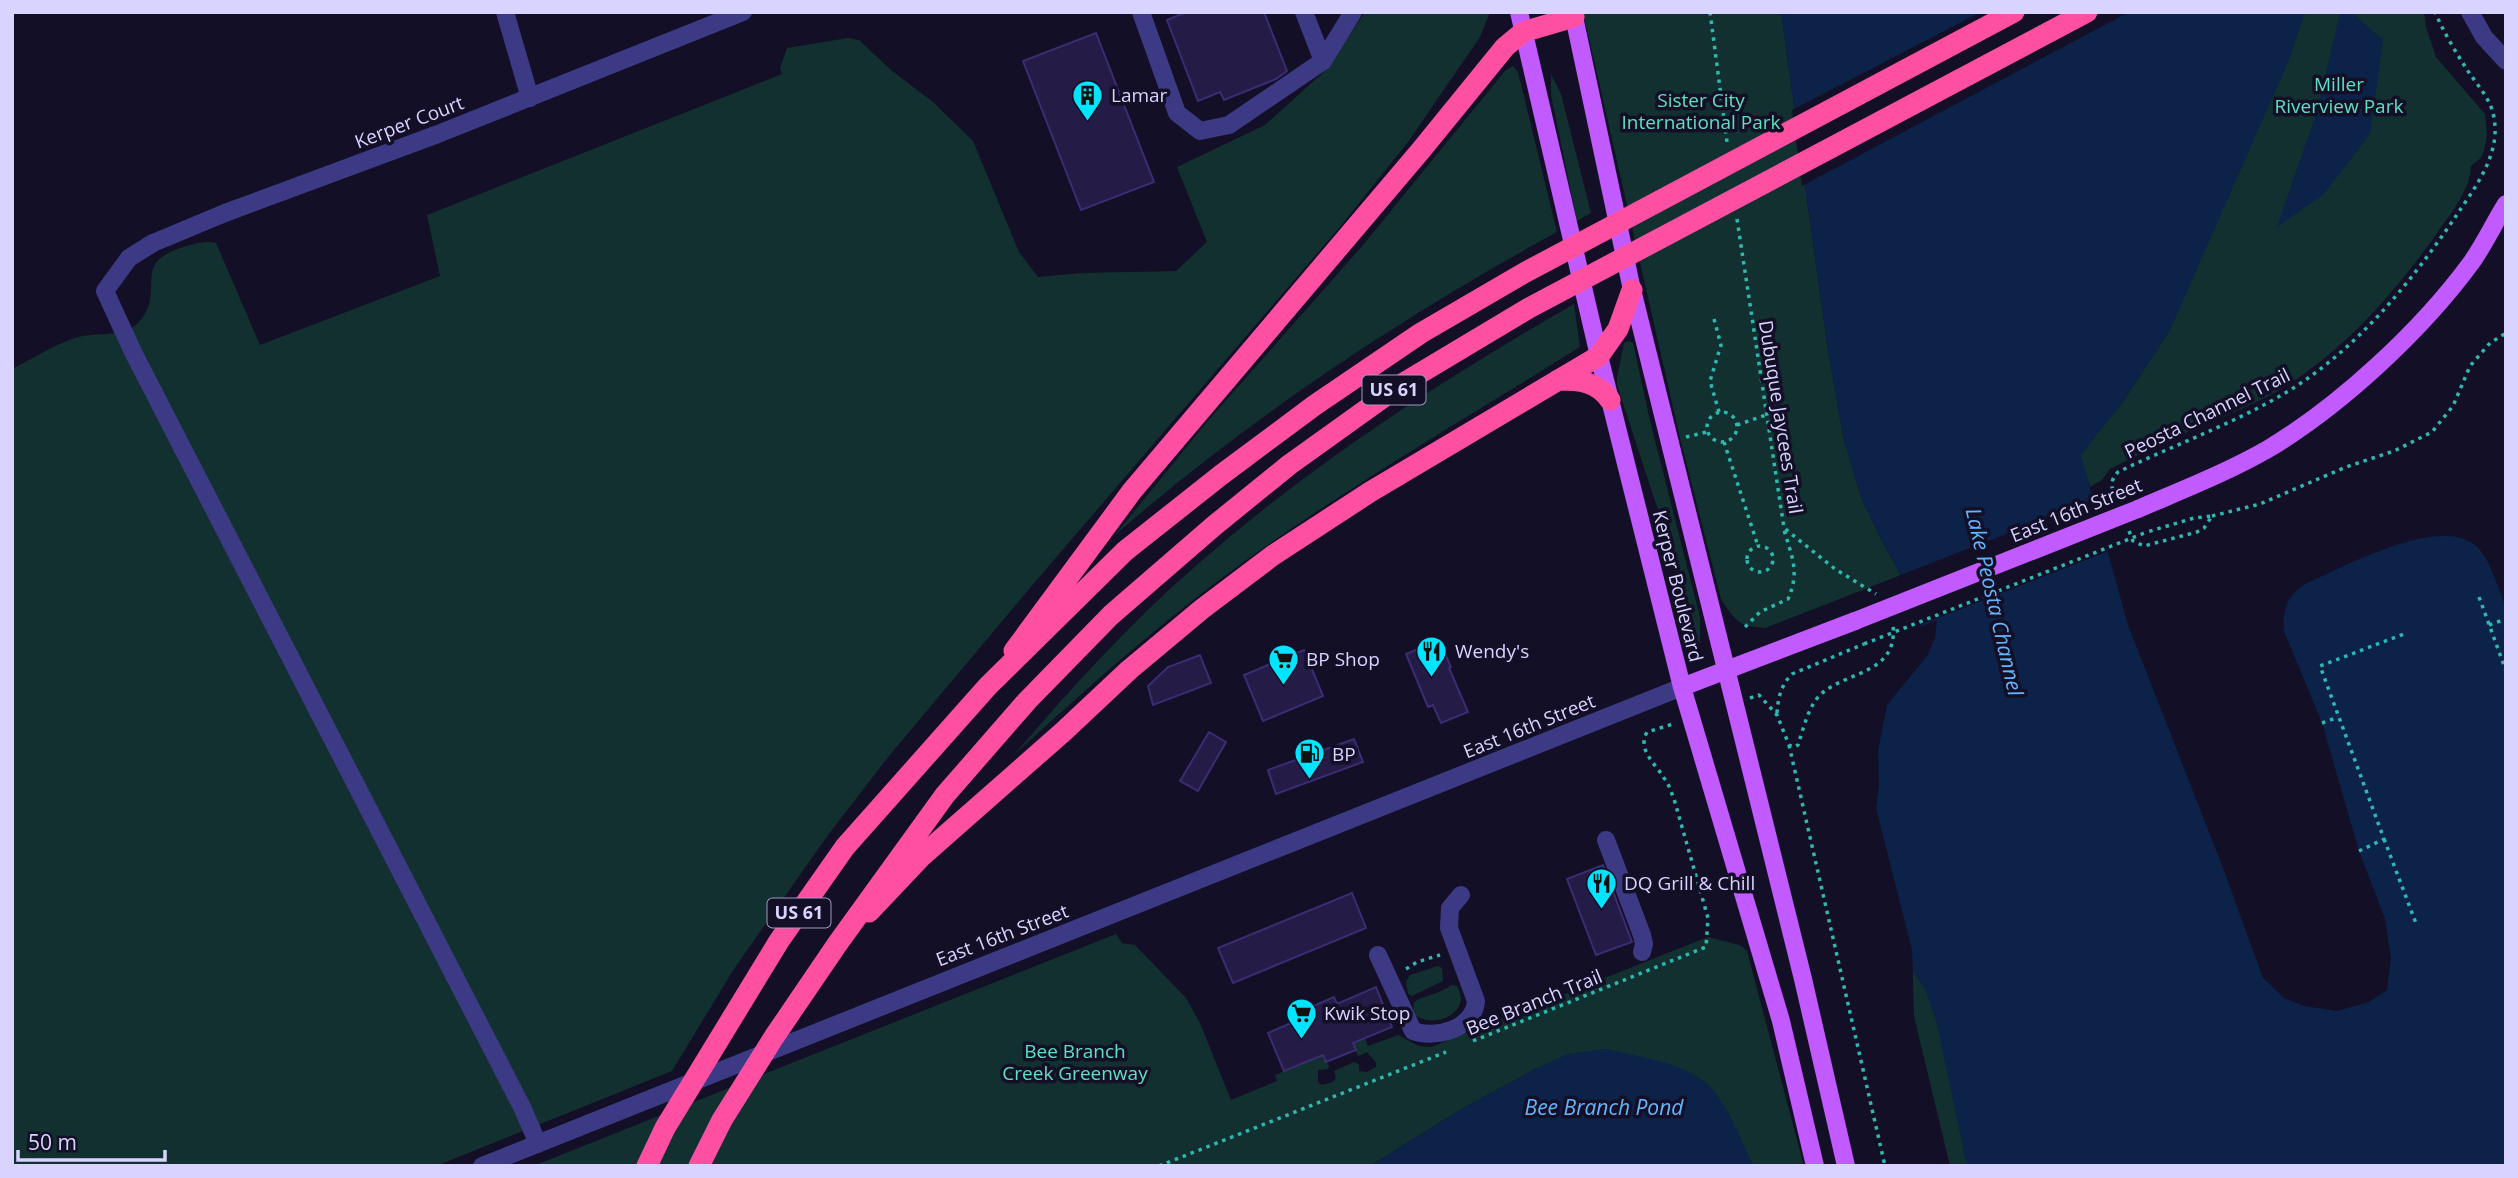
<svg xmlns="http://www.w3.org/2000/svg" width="2518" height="1178" font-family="'Open Sans',sans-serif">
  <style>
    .green { fill: #12302f }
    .water { fill: #0c2248 }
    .pier { fill: #130f26 }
    .building { fill: #241b47; stroke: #3b2d73; stroke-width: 2 }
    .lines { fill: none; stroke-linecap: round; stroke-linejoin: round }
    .path { stroke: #2fb8b0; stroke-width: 3.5; stroke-dasharray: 3.5 5; stroke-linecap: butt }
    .minor { stroke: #3d3a85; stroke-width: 18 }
    .major { stroke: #c25bff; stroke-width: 18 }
    .highway { stroke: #ff4fa3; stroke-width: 21 }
    .path-bridge { stroke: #2fb8b0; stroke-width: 3.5; stroke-dasharray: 3.5 5; stroke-linecap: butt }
    .major-bridge { stroke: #c25bff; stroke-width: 18 }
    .highway-bridge { stroke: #ff4fa3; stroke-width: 21 }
    .labels { text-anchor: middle; stroke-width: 7; stroke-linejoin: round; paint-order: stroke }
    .shield { fill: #130f26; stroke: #9e99be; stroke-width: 2 }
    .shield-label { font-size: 18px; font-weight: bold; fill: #d9d4ff }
    .park-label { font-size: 19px; fill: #5fe0c0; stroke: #130f26 }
    .poi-label { font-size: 19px; fill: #d9d4ff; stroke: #130f26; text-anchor: start }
    .street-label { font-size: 19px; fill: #d9d4ff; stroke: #130f26 }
    .water-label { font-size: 21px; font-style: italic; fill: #62b6ff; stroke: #130f26 }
  </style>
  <rect width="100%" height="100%" fill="#130f26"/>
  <path class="green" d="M1365,12H1490L1480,37L1408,142L1339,228L1035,582L889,756L828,835L734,969L672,1071L436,1166H12V369C32,359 53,345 75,338C98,330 127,341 143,317C163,287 133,264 180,248C194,244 203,240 216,243L260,345L440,276L427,215L782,74L780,68L787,48L848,38L859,40L891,70L933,102L973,141L1019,252L1038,277L1081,273L1176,271L1207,242L1177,167L1265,125L1327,69Z
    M1583,12H1781L1827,344L1843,436L1861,497L1882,541L1901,575L1765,628C1737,626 1736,621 1721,599L1680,438Z
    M2285,12H2424L2426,27L2436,57L2485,114L2487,135L2485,147L2481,158L2471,166C2471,190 2448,217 2435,236C2395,292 2347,347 2289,384C2256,405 2218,418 2183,434C2158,445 2135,457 2110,469L2102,480L2090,487L2080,455L2122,403L2170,330Z
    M1513,66L1518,72L1557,232C1400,318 1249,418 1114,536L1207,422L1363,245L1505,71Z
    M1551,74L1561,94L1591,213L1577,221L1551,95Z
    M1574,304L1580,347C1468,417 1352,484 1245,561C1163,620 1088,687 1014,755C1071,688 1131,622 1198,564C1313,463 1442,380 1574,304Z
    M1629,341L1633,343L1651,425L1700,617V644L1692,634L1688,622L1657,507L1617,385V377L1624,343Z
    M1116,934L1122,943L1135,945L1186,998L1200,1023L1231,1100L1277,1081L1275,1075L1323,1055L1329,1066L1328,1069L1318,1070V1082L1322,1085L1333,1082L1336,1078L1334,1071L1354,1062L1359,1064V1071L1367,1072L1376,1067V1063L1367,1052L1359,1056L1357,1055L1353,1043L1365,1038L1368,1046L1398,1035L1419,1046L1431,1047L1708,937L1740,945L1747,951L1804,1166H1753L1727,1111L1673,1066L1606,1049L1537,1068L1460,1110L1370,1166H533Z
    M1912,950L1930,980L1977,1166H1950L1914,1016Z
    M1438,966L1442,968L1443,981L1412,996L1408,994L1406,982L1410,975Z
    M1451,985L1457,986C1474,1014 1430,1031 1413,1013L1414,1002C1426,994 1439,995 1451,985Z"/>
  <path class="water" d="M1781,12H2305L2289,60L2170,330L2122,403L2081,455L2128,625L2223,868L2263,978L2284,998L2304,1006L2337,1011L2369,1002L2387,990L2391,958L2385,919L2359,851L2322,723L2284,631C2282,609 2287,597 2305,584C2342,568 2439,514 2476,546C2489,556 2500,593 2506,608V1166H1967L1936,1020L1925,989L1906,962L1882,884L1864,723L1915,649L1921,627L1901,575L1882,541L1861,497L1843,436L1827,344Z
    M2340,12H2351L2383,40L2370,134L2324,194L2277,227L2318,108Z
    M1606,1049C1638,1057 1677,1061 1704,1081C1725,1097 1742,1142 1753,1166H1370L1460,1110L1537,1068L1568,1054Z"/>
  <path class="pier" d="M1981,12H2129L1802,186L1792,110Z
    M2096,499L2111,550L1917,626L1898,576Z
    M1937,620L1935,638L1927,656L1887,705L1878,751L1879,785L1876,808L1912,950L1913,977L1902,963L1865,837L1859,788L1861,723L1866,702L1900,669L1912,648L1918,637L1917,628Z"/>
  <path class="building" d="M1186,12H1264L1287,71L1276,79L1224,100L1220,92L1198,101L1167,20Z
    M1096,33L1154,182L1081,210L1023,61Z
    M1437,641L1442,652L1444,651L1451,667L1449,668L1468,712L1441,723L1433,705L1428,707L1406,654Z
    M1304,650L1323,696L1263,721L1244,675Z
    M1200,655L1211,683L1153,705L1148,686L1168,667Z
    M1209,732L1226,742L1198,791L1180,781Z
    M1354,739L1363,762L1276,794L1268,770Z
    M1603,865L1632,942L1596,955L1567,879Z
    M1352,893L1366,928L1233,983L1218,948Z
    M1376,987L1392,1027L1353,1043L1356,1050L1326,1062L1323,1055L1284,1071L1268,1033L1307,1016L1304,1010L1334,997L1337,1004Z"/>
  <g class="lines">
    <path class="path" d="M1710,12L1727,142
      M1737,219L1784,528L1835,569L1876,594
      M1714,319L1721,345L1710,381L1719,412
      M1707 427a15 15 0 1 1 30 0a15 15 0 1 1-30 0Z
      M1737,425L1766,415
      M1686,437L1707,432
      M1724,442L1758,546
      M2115,498C2111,487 2110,480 2118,472C2176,444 2241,421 2295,387C2361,344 2410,283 2454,219C2473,190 2501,156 2494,118C2491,98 2476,84 2466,68C2455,51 2443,31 2435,12
      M2212,516L2260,504L2346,467L2394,451L2432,432L2453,406L2470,366L2490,343L2506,333
      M2129,531L2133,541L2144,546L2197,532L2204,528L2212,516L2194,518L2147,532
      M1747 559a13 13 0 1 1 26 0a13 13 0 1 1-26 0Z
      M2479,597L2506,671
      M2489,625L2506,619
      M1745,627L1760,612L1788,599C1800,572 1792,557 1784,530
      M1750,698L1759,695L1777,715L1789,745L1794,747L1798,745C1803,730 1808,707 1820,695C1847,670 1898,675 1893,625
      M1777,713C1778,698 1781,685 1792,674L1864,644
      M2322,723L2338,717
      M1789,745L1885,1166
      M2384,839L2417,926
      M2359,851L2384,839L2320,666L2404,634
      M1406,969L1417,962L1440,955
      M1473,1041L1706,947L1708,918L1674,799C1671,792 1669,784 1664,778C1655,763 1637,750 1647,732L1676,723
      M1159,1166L1446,1052"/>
    <path class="minor" d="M505,12L530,98
      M1141,12L1177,113L1200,131L1229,125L1323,61L1353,12
      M1304,12L1323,61
      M2470,12L2484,37L2506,61
      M1606,840L1642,935L1644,944L1642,952
      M1378,955L1413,1031C1436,1039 1474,1029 1476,1001L1449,928L1450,908L1461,895
      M538,1144L523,1109L133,352L105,291L129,258L153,243L225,213L438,134L743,12
      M482,1166L1682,687"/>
    <path class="major" d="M1519,12L1599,356L1682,687L1781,1021L1815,1166
      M1573,12L1632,290L1803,979L1846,1166
      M2138,509C2182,490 2226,473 2268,449C2340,406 2421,331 2471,263C2484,245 2494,223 2506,204
      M1682,687L1855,621"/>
    <path class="highway" d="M1558,380C1579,380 1597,381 1610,400
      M1014,651L1132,491L1422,149L1505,47L1523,32L1574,17
      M869,912L922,856L1063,732L1129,670L1202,609L1272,556L1370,492L1599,356L1618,329L1632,290"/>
    <path class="path-bridge" d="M1864,644L2147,532"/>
    <path class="major-bridge" d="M1855,621L2138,509"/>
    <path class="highway-bridge" d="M647,1166L665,1128L779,941L845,847L988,686L1125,551L1221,475L1315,405L1421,333L1524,273L2014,12
      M699,1166L722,1120L774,1037L838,943L945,795L1027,701L1111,615L1215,525L1289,465L1402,384L1529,308L2087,12"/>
  </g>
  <defs>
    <symbol id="building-pin" viewBox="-11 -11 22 30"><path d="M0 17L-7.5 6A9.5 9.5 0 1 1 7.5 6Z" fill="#00e5ff" stroke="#130f26"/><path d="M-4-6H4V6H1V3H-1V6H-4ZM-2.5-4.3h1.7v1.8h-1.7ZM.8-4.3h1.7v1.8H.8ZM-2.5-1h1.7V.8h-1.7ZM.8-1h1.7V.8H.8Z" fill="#111"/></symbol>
    <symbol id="restaurant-pin" viewBox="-11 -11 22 30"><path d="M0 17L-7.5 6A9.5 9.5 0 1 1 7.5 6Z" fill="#00e5ff" stroke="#130f26"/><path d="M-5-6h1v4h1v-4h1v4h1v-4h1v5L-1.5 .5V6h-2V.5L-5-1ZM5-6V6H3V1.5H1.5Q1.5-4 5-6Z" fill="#111"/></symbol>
    <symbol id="supermarket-pin" viewBox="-11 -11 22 30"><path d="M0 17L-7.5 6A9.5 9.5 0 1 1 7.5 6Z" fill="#00e5ff" stroke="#130f26"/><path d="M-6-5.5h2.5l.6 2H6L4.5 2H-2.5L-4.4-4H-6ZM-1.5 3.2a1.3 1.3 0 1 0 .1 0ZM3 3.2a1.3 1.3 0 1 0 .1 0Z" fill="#111"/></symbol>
    <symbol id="fuel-pin" viewBox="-11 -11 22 30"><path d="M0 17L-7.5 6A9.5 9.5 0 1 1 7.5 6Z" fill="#00e5ff" stroke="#130f26"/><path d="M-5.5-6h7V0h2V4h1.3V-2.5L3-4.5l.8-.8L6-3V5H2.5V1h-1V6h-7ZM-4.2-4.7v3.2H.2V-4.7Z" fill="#111"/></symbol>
  </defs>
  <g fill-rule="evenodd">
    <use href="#building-pin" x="1070" y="78" width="35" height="47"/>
    <use href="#restaurant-pin" x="1414" y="634" width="35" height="47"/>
    <use href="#supermarket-pin" x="1266" y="642" width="35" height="47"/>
    <use href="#fuel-pin" x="1292" y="736" width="35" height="47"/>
    <use href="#restaurant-pin" x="1584" y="866" width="35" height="47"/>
    <use href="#supermarket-pin" x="1284" y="996" width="35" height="47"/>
  </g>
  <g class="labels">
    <g class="shield">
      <rect x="1362.5" y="375.5" width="63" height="29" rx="5"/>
      <rect x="767.5" y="898.5" width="63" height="29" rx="5"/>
    </g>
    <g class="shield-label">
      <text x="1394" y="396">US 61</text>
      <text x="799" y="919">US 61</text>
    </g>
    <g class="park-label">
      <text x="2339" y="91">Miller<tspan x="2339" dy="22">Riverview Park</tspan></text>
      <text x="1701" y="107">Sister City<tspan x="1701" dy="22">International Park</tspan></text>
      <text x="1075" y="1058">Bee Branch<tspan x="1075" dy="22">Creek Greenway</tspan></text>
    </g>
    <g class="poi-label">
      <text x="1111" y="102">Lamar</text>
      <text x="1455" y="658">Wendy's</text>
      <text x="1306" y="666">BP Shop</text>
      <text x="1332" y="761">BP</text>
      <text x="1624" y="890">DQ Grill &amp; Chill</text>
      <text x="1324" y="1020">Kwik Stop</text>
    </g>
    <g class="street-label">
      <text transform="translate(409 122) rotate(-21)" y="7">Kerper Court</text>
      <text transform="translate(2207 413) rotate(-26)" y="7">Peosta Channel Trail</text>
      <text transform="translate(1781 417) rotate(81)" y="7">Dubuque Jaycees Trail</text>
      <text transform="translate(2076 510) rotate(-22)" y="7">East 16th Street</text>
      <text transform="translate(1678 586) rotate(76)" y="7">Kerper Boulevard</text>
      <text transform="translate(1529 726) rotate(-22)" y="7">East 16th Street</text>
      <text transform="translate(1002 935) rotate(-21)" y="7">East 16th Street</text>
      <text transform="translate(1534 1002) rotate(-22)" y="7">Bee Branch Trail</text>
    </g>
    <g class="water-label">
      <text transform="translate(1994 602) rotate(77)" y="7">Lake Peosta Channel</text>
      <text x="1604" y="1115">Bee Branch Pond</text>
    </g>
  </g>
  <rect width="2518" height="1178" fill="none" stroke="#d9d4ff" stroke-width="28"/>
  <path d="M18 1150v10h147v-10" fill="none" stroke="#d9d4ff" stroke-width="3.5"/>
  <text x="28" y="1150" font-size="21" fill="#d9d4ff" stroke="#130f26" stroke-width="5" paint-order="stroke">50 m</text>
</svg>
